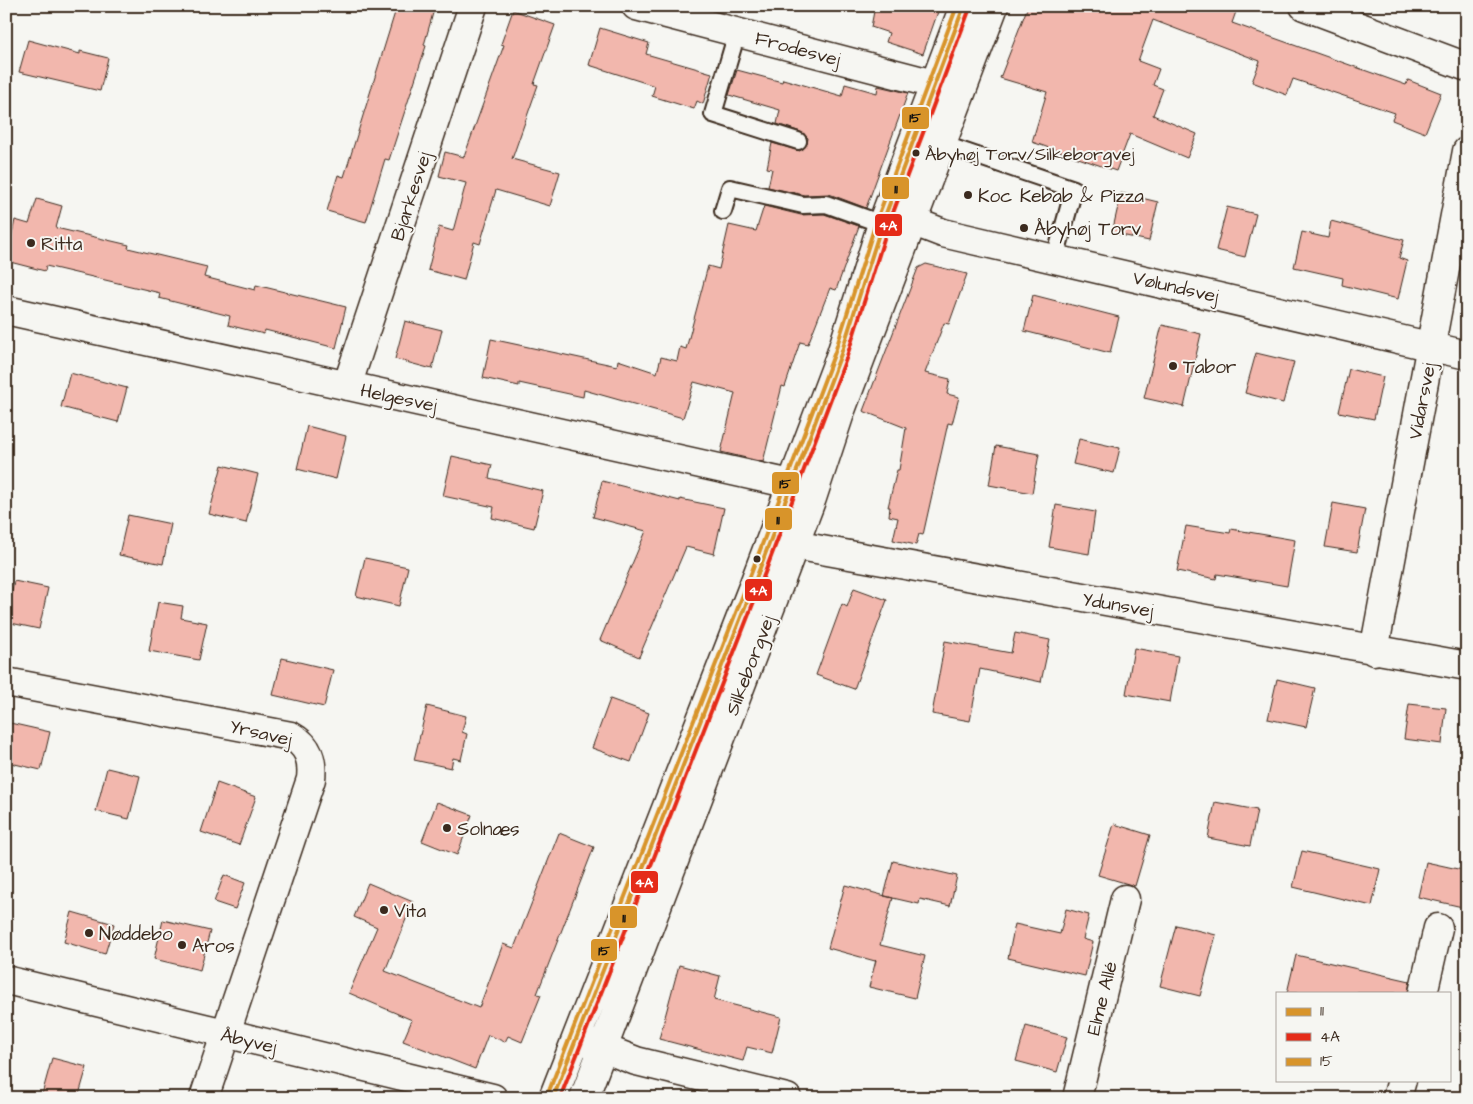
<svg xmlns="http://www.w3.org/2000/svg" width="1473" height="1104" font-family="'Architects Daughter',sans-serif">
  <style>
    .building { fill: #f2b7ad; stroke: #3b2a1e }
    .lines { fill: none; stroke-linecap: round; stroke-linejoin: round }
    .service-casing { stroke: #3b2a1e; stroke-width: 20 }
    .minor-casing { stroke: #3b2a1e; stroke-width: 31 }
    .tertiary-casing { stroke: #3b2a1e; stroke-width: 31 }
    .service { stroke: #f6f6f2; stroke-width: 16 }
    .minor { stroke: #f6f6f2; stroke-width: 28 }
    .tertiary { stroke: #f6f6f2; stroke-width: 28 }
    .bus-1-casing { stroke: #f6f6f2; stroke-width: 8 }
    .bus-2-casing { stroke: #f6f6f2; stroke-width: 8 }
    .bus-3-casing { stroke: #f6f6f2; stroke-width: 8 }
    .bus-1 { stroke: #d8942a; stroke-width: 4 }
    .bus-2 { stroke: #e52b18; stroke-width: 4 }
    .bus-3 { stroke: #d8942a; stroke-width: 4 }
    .bus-dot { fill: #3b2a1e; stroke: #f6f6f2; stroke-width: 2 }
    .labels { text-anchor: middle; stroke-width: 4; stroke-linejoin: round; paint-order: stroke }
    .bus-label { font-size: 18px; fill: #3b2a1e; stroke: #f6f6f2; text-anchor: start }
    .street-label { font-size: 19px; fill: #3b2a1e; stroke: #f6f6f2 }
    .poi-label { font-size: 19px; fill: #3b2a1e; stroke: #f6f6f2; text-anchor: start }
    .line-badge { stroke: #f6f6f2; stroke-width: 2 }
    .badge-label { font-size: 14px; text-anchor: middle; font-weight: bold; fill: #fff }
    .pale-badge-label { font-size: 14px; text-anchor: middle; font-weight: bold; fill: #111 }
  </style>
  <rect width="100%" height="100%" fill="#f6f6f2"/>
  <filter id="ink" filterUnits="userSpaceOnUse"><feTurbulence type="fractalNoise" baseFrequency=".02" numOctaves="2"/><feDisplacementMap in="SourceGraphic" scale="10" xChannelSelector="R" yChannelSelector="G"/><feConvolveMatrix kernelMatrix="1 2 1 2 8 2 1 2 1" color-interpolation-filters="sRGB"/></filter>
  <g filter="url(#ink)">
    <path class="building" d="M397,6H435L424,45L426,46L389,160L385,159L366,222L327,211L338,175L344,177Z
      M875,6H940L923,54L886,42L889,33L871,27Z
      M1028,6H1238L1232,23L1406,85L1408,80L1441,93L1425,133L1392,120L1395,113L1293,79L1287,95L1252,82L1260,61L1153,20L1138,61L1159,69L1153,85L1163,89L1153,115L1197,134L1187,158L1130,134L1116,171L1032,142L1047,92L1000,78Z
      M513,10L555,25L534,84L538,85L512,159L560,172L550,206L496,190L480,244L474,242L464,280L428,270L439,227L453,231L466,183L439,176L445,152L464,157L504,45L501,44Z
      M600,28L649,43L646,54L712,73L703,104L697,101L694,109L652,96L655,86L589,65Z
      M28,40L80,54V51L108,58L100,91L19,72Z
      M737,70L782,82L783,79L842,96L845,84L877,93L878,86L908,93L866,208L829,194L804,195L768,187L772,169L767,168L772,143L800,151L807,144L808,138L801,132L777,124L780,110L729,95Z
      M1121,193L1158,202L1149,241L1112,233Z
      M37,199L62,206L56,228L129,245L128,248L207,267L204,277L255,290L256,285L346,307L336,348L265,330L264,334L228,325L230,316L159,298L160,293L46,266L45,271L6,261L15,220L29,224Z
      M764,206L801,215L824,214L859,226L836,290L830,288L808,344L800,342L785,387L782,386L763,462L721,452L735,393L694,382L683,418L584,390L583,397L519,383V386L483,378L491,339L617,366L618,360L657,373L661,357L677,361L680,347L686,349L708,266L719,269L729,225L756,231Z
      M1227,207L1256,214L1245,257L1216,250Z
      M1331,221L1404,240L1399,258L1407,261L1398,299L1342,285L1343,278L1294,267L1302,232L1328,238Z
      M926,264L967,274L949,324L944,323L925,373L950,379L947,394L959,397L952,424L948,423L923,535L919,534L916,545L893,540L898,518L889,516L890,507H888L897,470H899L906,428L863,411L918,268Z
      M1033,295L1119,317L1110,353L1024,331Z
      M405,321L442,330L432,369L395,359Z
      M1162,325L1201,334L1184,407L1144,398Z
      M1256,353L1294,362L1283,403L1245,393Z
      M1349,369L1383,377L1374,419L1339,412Z
      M70,373L127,388L118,422L61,407Z
      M307,426L346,436L336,479L297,469Z
      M1079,439L1120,448L1114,473L1073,464Z
      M996,446L1039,454L1032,493L989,485Z
      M452,456L492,465L489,478L543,491L534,528L492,518L494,507L443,496Z
      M222,465L258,474L246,523L209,514Z
      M602,481L680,501V499L724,508L714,554L686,547L639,657L600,640L646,531L593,517Z
      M1333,503L1365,509L1357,552L1325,547Z
      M1056,505L1095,512L1089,554L1049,547Z
      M128,515L171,524L163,564L119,555Z
      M1186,526L1230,533L1231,529L1295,540L1287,586L1217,574L1216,579L1177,571Z
      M365,558L408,567L399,606L356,596Z
      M14,581L48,588L39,629L6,622Z
      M854,588L887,600L854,689L816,675L842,604L847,607Z
      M158,602L183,606L181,618L207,623L199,660L149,651Z
      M1015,633L1050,640L1041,682L980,669L970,721L932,714L945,641L1011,653Z
      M1134,648L1178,656L1170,702L1126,694Z
      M282,658L333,670L324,707L273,695Z
      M1277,679L1315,688L1306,727L1268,719Z
      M610,699L649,713L631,762L592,748Z
      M1409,704L1446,708L1442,744L1404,739Z
      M427,706L466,716L462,732L467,734L461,760L453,758L451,768L414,760Z
      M10,723L50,732L41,770L6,762V740Z
      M107,768L140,776L129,819L96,811Z
      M217,783L256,797L239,845L201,832Z
      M437,802L472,815L457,855L422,841Z
      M1215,802L1257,810L1250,846L1208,838Z
      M1114,824L1150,835L1135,886L1098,875Z
      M559,833L594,847L537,994L541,995L522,1042L508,1036L505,1042L488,1035L475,1069L403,1041L412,1020L349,993L377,927L354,917L368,883L413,902L385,971L479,1008L503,944L514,948Z
      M1302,851L1380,869L1372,906L1293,887Z
      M893,861L957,876L950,906L920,899L919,904L884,896Z
      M1426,862L1467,871V908L1418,897Z
      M224,875L245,883L235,909L214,902Z
      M845,885L893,898L880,945L925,956L915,998L869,987L876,960L875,961L828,948Z
      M1066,909L1089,915L1083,939L1093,942L1085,976L1008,958L1015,924L1060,934Z
      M72,912L114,924L105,954L64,942Z
      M163,920L210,931L200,970L154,959Z
      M1176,925L1216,935L1200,996L1160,986Z
      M1296,955L1410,981L1408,993H1287Z
      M679,965L720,976L714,1000L781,1017L772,1053L747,1047L743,1061L659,1039Z
      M1026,1026L1067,1037L1057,1072L1016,1061Z
      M52,1058L87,1067L78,1098H41Z"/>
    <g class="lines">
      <defs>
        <path id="service" d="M737,33L713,114L798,141
          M942,144L1074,189L1055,258
          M723,211L730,188L803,205L826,204L882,224"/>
        <path id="minor" d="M636,6L934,84L958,92
          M1304,6L1467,67
          M891,213L943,233L1467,355
          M6,310L791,484
          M347,386L473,6
          M773,538L794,545L1467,666
          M1374,651L1467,151
          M6,682L291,736C309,746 313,760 311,779L204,1098
          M6,980L493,1098
          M1423,993L1438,928
          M580,1039L636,1061L787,1098
          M1077,1098L1125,899
          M1397,1098L1402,1080"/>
        <path id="tertiary" d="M553,1098L752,589L841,354L882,224L964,6
          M584,1098L812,498L841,410L994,6"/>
      </defs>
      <use href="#service" class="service-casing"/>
      <use href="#minor" class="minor-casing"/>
      <use href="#tertiary" class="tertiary-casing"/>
      <use href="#service" class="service"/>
      <use href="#minor" class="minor"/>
      <use href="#tertiary" class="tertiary"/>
      <defs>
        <path id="bus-1" d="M553,1098L752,589L841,354L882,224L964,6"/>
        <path id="bus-2" d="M560,1098L758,591L847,356L888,226L970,8"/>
        <path id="bus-3" d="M547,1096L746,587L835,352L876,222L957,6"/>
      </defs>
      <use href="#bus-1" class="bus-1-casing"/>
      <use href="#bus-2" class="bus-2-casing"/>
      <use href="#bus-3" class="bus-3-casing"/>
      <use href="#bus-1" class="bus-1"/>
      <use href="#bus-2" class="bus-2"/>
      <use href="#bus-3" class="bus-3"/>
    </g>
  </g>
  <g class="bus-dot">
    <circle cx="916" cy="153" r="4.5"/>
    <circle cx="968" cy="195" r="5"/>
    <circle cx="1024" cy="228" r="5"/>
    <circle cx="31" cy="243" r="5"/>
    <circle cx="1173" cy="366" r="5"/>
    <circle cx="757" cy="559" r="4.5"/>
    <circle cx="447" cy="828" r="5"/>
    <circle cx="384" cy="910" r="5"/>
    <circle cx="89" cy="933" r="5"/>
    <circle cx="182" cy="945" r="5"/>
  </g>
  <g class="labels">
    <g class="bus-label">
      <text x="925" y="160">Åbyhøj Torv/Silkeborgvej</text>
    </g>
    <g class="street-label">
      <text transform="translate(798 48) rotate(15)" y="7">Frodesvej</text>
      <text transform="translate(410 196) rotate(-72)" y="7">Bjarkesvej</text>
      <text transform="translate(1176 286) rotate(13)" y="7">Vølundsvej</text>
      <text transform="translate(399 397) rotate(12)" y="7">Helgesvej</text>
      <text transform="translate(1421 401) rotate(-79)" y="7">Vidarsvej</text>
      <text transform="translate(1118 604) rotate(10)" y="7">Ydunsvej</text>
      <text transform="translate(749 665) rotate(-69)" y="7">Silkeborgvej</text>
      <text transform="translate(261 732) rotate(13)" y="7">Yrsavej</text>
      <text transform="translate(1101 998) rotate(-76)" y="7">Elme Allé</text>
      <text transform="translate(249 1040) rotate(13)" y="7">Åbyvej</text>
    </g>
    <g class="poi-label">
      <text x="978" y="202">Koc Kebab &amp; Pizza</text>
      <text x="1034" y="235">Åbyhøj Torv</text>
      <text x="41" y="250">Ritta</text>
      <text x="1183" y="373">Tabor</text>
      <text x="457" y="835">Solnæs</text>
      <text x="394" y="917">Vita</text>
      <text x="99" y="940">Nøddebo</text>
      <text x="192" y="952">Aros</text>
    </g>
  </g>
  <g class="line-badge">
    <rect x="901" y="106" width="29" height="24" rx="5" fill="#d8942a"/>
    <rect x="881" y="176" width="29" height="24" rx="5" fill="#d8942a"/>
    <rect x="874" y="213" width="29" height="24" rx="5" fill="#e52b18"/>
    <rect x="771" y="471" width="29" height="24" rx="5" fill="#d8942a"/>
    <rect x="764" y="507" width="29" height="24" rx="5" fill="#d8942a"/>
    <rect x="744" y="578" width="29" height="24" rx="5" fill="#e52b18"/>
    <rect x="630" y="870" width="29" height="24" rx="5" fill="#e52b18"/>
    <rect x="609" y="905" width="29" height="24" rx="5" fill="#d8942a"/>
    <rect x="590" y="938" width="28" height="24" rx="5" fill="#d8942a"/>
  </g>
  <g class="badge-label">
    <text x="888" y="230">4A</text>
    <text x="758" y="595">4A</text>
    <text x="644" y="887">4A</text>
  </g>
  <g class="pale-badge-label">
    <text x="915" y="122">15</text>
    <text x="896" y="193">11</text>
    <text x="785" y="488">15</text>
    <text x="778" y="524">11</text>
    <text x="624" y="922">11</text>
    <text x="604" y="955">15</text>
  </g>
  <rect width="1473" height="1104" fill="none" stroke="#f6f6f2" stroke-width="25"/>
  <rect x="12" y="12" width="1448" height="1079" fill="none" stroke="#3b2a1e" stroke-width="2" filter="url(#ink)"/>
  <rect x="1276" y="992" width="175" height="90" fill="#f6f6f2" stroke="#aba49d"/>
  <rect x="1286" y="1008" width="25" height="8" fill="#d8942a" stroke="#aba49d"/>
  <text x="1320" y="1016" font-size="15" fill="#3b2a1e">11</text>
  <rect x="1286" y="1033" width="25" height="8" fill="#e52b18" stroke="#aba49d"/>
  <text x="1320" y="1042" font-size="15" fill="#3b2a1e">4A</text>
  <rect x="1286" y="1058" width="25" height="8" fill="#d8942a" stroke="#aba49d"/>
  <text x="1320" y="1066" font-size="15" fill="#3b2a1e">15</text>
</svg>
